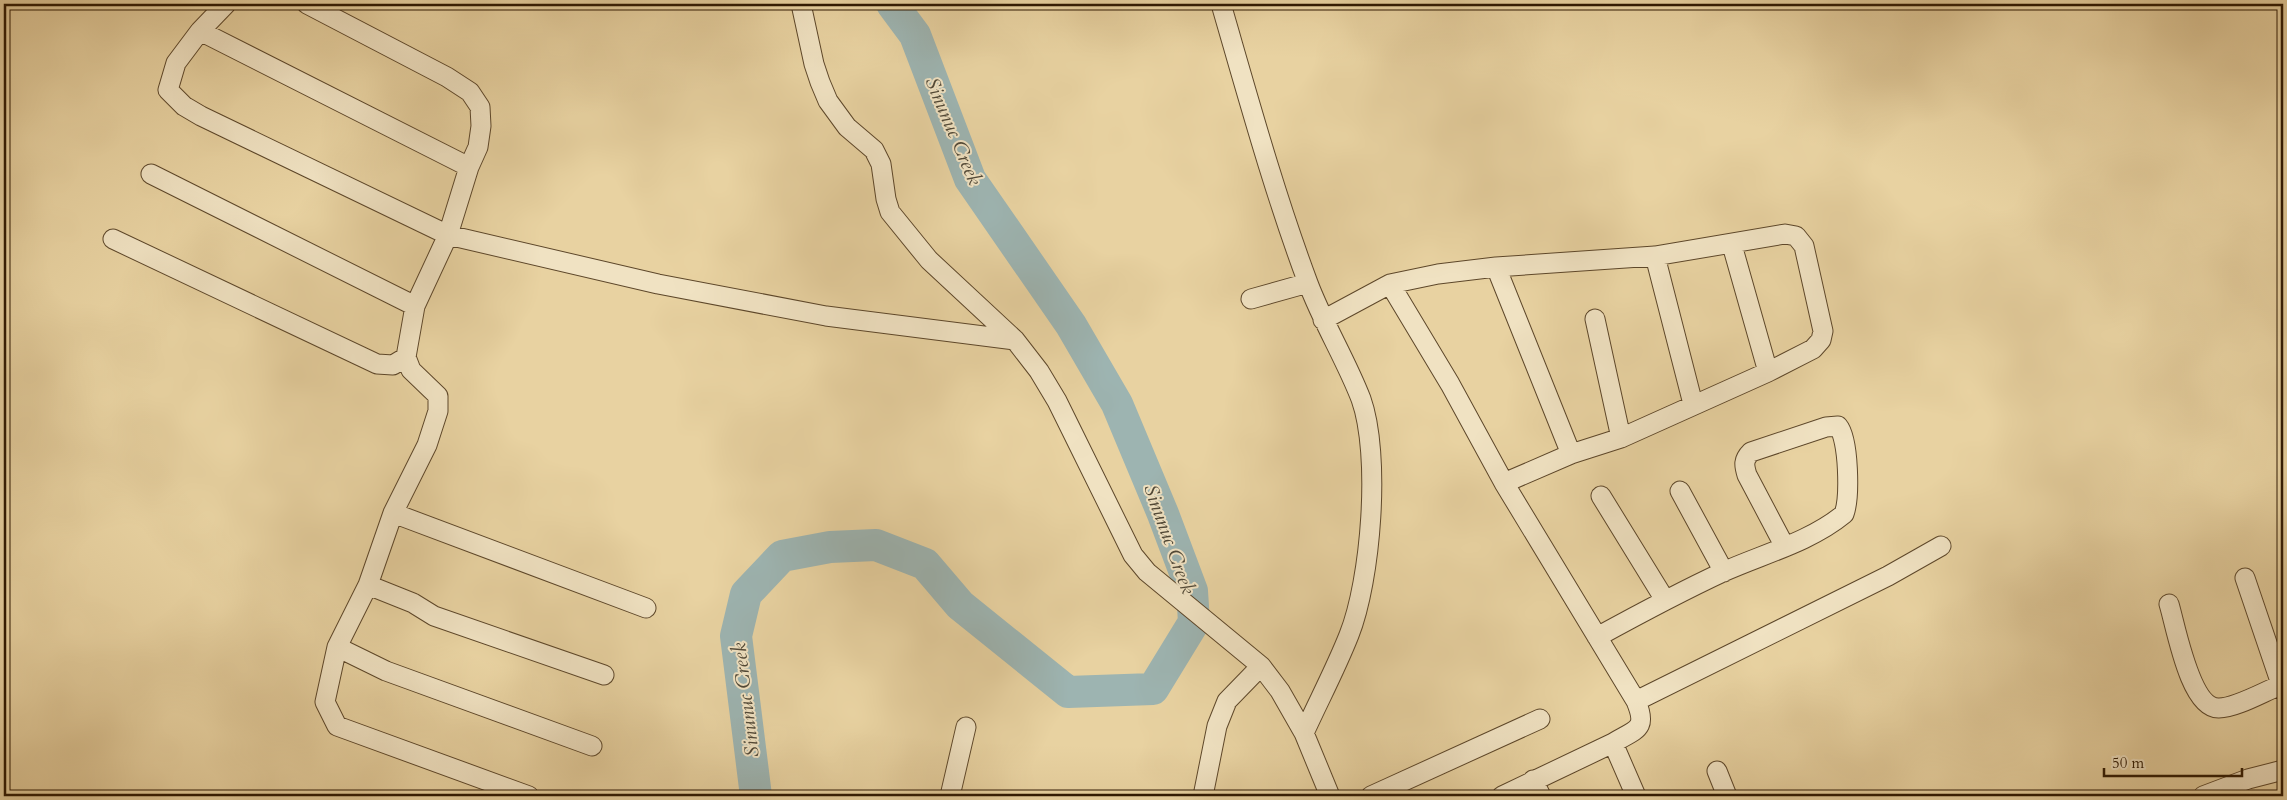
<svg xmlns="http://www.w3.org/2000/svg" width="2287" height="800" font-family="Cardo,serif">
  <style>
    .lines { fill: none; stroke-linecap: round; stroke-linejoin: round }
    .river { stroke: #9db4b1; stroke-width: 32 }
    .minor-casing { stroke: #5d472a; stroke-width: 21 }
    .minor { stroke: #f0e2c2; stroke-width: 19 }
    .labels { text-anchor: middle; stroke-width: 4; stroke-linejoin: round; paint-order: stroke }
    .water-label { font-size: 20px; font-style: italic; fill: #504837; stroke: #f0e2c2 }
  </style>
  <rect width="100%" height="100%" fill="#e8d2a1"/>
  <filter id="stains"><feTurbulence type="fractalNoise" baseFrequency=".004" numOctaves="4"/><feColorMatrix values="0 0 0 0 .2 0 0 0 0 .09 0 0 0 0 .02 0 0 0 .5 -.17"/></filter>
  <radialGradient id="worn" r=".72"><stop offset=".6" stop-color="#630" stop-opacity="0"/><stop offset="1" stop-color="#630" stop-opacity=".3"/></radialGradient>
  <g class="lines">
    <path class="river" d="M756,796L736,636L746,594L782,556L830,547L876,545L925,564L960,605L1068,692L1153,689L1194,622L1192,591L1163,514L1117,404L1071,325L970,179L915,35L892,4"/>
    <defs>
      <path id="minor" d="M307,4L447,77L470,92L480,107L481,126L478,147L469,167
        M801,4L814,64L820,82L828,101L847,127L874,150L881,164L886,199L890,212L929,260L1015,340L1039,371L1057,401L1133,555L1147,572L1261,666L1280,691L1304,733
        M1221,4C1248,97 1274,192 1308,283C1323,323 1346,360 1361,399C1381,455 1371,580 1349,635C1336,668 1319,700 1304,733L1330,796
        M200,31L226,4
        M151,174L415,306
        M113,239L377,364L393,365L406,357L415,306L448,235L469,167L200,31L176,63L168,90L184,106L201,116L448,235L658,284L826,316L1015,340
        M1732,245L1768,372
        M1655,256L1693,404
        M1496,267L1571,454
        M1390,284L1438,274L1496,267L1655,256L1785,234L1796,236L1804,246L1823,331L1821,340L1813,349L1768,372L1621,438L1571,454L1504,483
        M1251,299L1308,283
        M1595,319L1621,438
        M1323,320L1390,284L1450,384L1504,483L1636,701
        M406,357L411,370L438,396V411L427,445L393,513L368,585L337,647L325,702L337,726L529,796
        M1680,491L1724,572
        M1601,496L1665,600
        M393,513L646,608
        M2245,578L2283,690
        M368,585L413,603L434,616L604,675
        M2169,604C2176,627 2190,709 2219,708C2236,708 2265,691 2281,685
        M1597,637C1639,614 1680,592 1723,572C1763,554 1810,542 1844,514C1850,498 1849,439 1838,426L1826,427L1751,452C1743,460 1744,465 1747,475L1785,547
        M337,647L386,671L592,746
        M1613,743C1636,729 1648,730 1636,701L1888,576L1941,546
        M1717,771L1727,796
        M1533,780L1541,796
        M950,796L966,727
        M1203,796L1217,726L1227,701L1261,666
        M1371,796L1540,719
        M1502,796L1613,743L1636,796
        M2203,796L2248,779L2283,770"/>
    </defs>
    <use href="#minor" class="minor-casing"/>
    <use href="#minor" class="minor"/>
  </g>
  <g class="labels">
    <g class="water-label">
      <text transform="translate(954 131) rotate(67)" y="7">Sinunuc Creek</text>
      <text transform="translate(1170 539) rotate(70)" y="7">Sinunuc Creek</text>
      <text transform="translate(745 700) rotate(-97)" y="7">Sinunuc Creek</text>
    </g>
  </g>
  <rect width="2287" height="800" fill="none" stroke="#e8d2a1" stroke-width="20"/>
  <rect x="5" y="5" width="2277" height="790" fill="none" stroke="#2f1902" stroke-width="2.5"/>
  <rect x="10" y="10" width="2267" height="780" fill="none" stroke="#2f1902"/>
  <path d="M2104 768v8h138v-8" fill="none" stroke="#2f1902" stroke-width="2.5"/>
  <text x="2112" y="768" font-size="15" fill="#2f1902" stroke="#f0e2c2" stroke-width="4" paint-order="stroke">50 m</text>
  <rect width="100%" height="100%" filter="url(#stains)"/>
  <rect width="100%" height="100%" fill="url(#worn)"/>
</svg>
